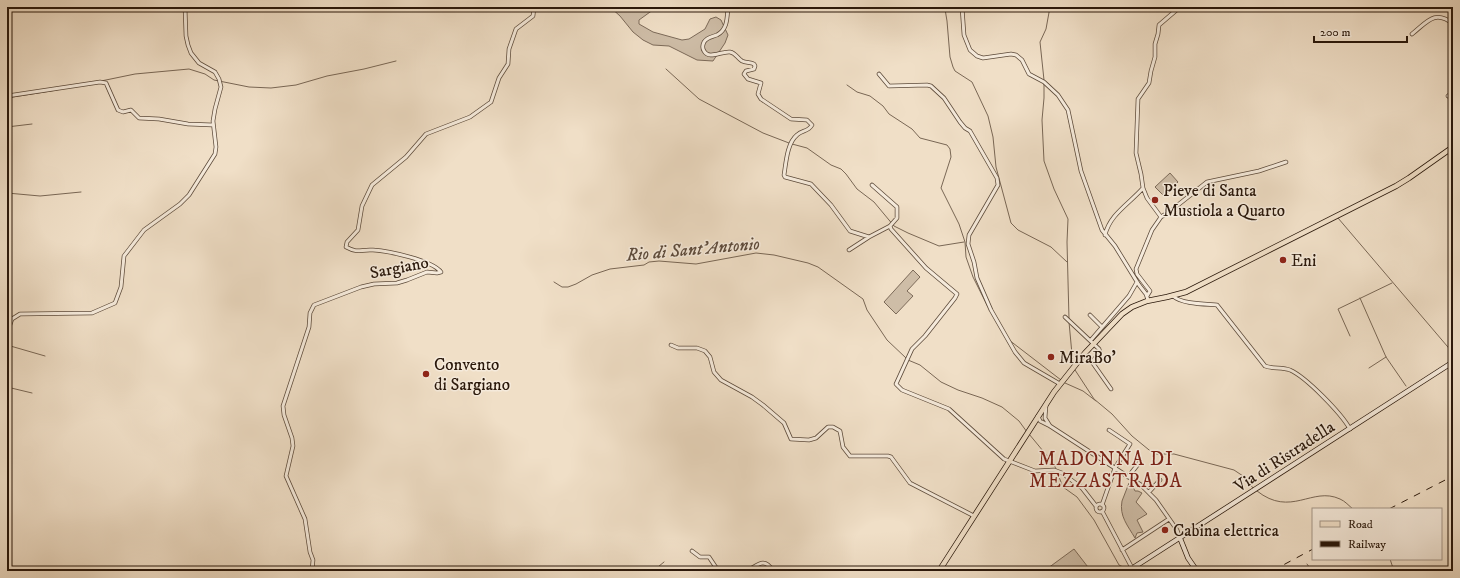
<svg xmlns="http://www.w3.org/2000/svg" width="1460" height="578" font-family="'IM FELL DW Pica',serif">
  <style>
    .green { fill: #cebda7; stroke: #7c6a59 }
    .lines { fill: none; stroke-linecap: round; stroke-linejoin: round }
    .stream { stroke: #796755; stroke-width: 1 }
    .street-casing { stroke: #5c4a3a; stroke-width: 4.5 }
    .secondary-casing { stroke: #2a180b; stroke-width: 5.5 }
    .primary-casing { stroke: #2a180b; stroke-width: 6 }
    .street { stroke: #f5eadb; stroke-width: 3 }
    .secondary { stroke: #f5eadb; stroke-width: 4 }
    .primary { stroke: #f0dfc7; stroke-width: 4.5 }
    .rail { stroke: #2a180b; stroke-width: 1; stroke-dasharray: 7 7; stroke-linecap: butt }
    .poi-dot { fill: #8f2418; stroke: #f5eadb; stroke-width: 1.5 }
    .labels { text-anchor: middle; stroke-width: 3; stroke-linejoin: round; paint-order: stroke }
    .poi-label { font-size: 17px; fill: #2a180b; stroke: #f5eadb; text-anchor: start }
    .street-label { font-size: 17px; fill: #2a180b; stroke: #f5eadb }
    .water-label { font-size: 18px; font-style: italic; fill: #5e4c3d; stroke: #f5eadb }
    .quarter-label { font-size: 19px; letter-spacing: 1px; fill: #7a1f14; stroke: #f5eadb }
  </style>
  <rect width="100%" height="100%" fill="#f0dfc7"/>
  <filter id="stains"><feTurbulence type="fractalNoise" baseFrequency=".005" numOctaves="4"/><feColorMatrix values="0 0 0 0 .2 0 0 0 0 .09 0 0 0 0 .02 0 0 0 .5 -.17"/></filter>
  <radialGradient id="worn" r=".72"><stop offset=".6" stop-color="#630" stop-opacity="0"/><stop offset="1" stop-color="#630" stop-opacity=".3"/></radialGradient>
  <path class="green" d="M610,7H657L639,20V24L653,32L682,40L689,39L705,29L710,19L716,17L721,20L728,35L725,43L713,61L697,60L669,46L653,45L643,40L633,32L620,16Z
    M1170,173L1178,182L1164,196L1155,187Z
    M913,270L920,277L907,291L913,296L896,314L884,302Z
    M1129,483L1133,487L1135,491H1138L1142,493L1136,502L1147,514L1137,520L1143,532L1137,533L1135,538C1128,526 1119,516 1122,501C1124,495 1127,489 1129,483Z
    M1074,549L1091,571H1044Z"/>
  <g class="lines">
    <path class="stream" d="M945,9L947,21L950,57L953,67L955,71L972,82L988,116L993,137L996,167L1011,223L1018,230L1051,247L1067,262
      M666,69L699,99L763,133L789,143
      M1044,80L1040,42L1046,29L1050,7
      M101,81L135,74L189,69L205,74L214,80L249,87L271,88L296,85L327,76L364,69L396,61
      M1044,84V98L1042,120L1044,161L1054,189L1068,219L1067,242L1069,319
      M847,85L857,92L870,96L883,106L889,114L912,129L920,138L947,145L950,149L951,157L941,188L959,224L965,242L966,257L973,277L988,307
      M7,98L57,90
      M7,127L32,124
      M792,144L807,148L831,165L841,169L846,174L857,189L874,202L894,226L908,233L939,246L964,242
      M7,193L40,196L81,192
      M1338,218L1453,353
      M554,282L562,287H568L576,284L592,275L610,269L644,265L649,262L659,261L696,264L756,253L774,255L808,263L818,267L863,299L867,310L887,340L906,358
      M1360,298L1386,357L1406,386
      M1069,322L1073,365
      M1350,336L1338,309L1392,283
      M1009,340L1061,380
      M7,345L45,356
      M908,360L920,365L941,382L958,390L982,398L1002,407L1019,421L1027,432
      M1369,368L1386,357
      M1075,370L1094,399L1112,414L1132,436L1154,454H1174L1234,470L1243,476L1253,488
      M1065,383L1083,391L1096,401
      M7,387L32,393
      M1029,434L1053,463L1056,469
      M1057,472L1063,487L1077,497L1094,520L1119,565L1127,569
      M1257,491C1291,518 1312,486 1340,499C1345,501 1349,506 1353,509
      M1390,559L1394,571
      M1307,564L1312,571
      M653,571L664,562"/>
    <defs>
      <path id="street" d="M728,7C727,17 728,29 717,35C712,37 707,37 704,42C702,46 702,48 704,51C709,60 721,51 730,52C736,53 737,58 742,61C746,63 751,62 754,64L755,66L754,69L746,71L744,74L748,79L761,83L758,94L761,99L791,119L807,120L812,125C808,132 802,130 797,135C787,143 786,163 784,175L785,177L811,184L831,205L850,231L869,237L890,226
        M962,7L964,35L970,50L977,56L983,58L1011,54L1016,55L1022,60L1029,74L1044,82L1058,95L1068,110L1081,171L1102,230L1115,246L1139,285L1146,294L1148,300
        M1412,34C1427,22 1435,9 1453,24
        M879,74L889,86L927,85L931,86L944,98L960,122L965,128L970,131L997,178L998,185L969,235L968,244L974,262L977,278L991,310L1015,352L1024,363L1060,384
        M7,96L100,82L106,83L118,110L123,112L131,110L139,118L159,119L188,124L213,125
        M1448,96L1453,92
        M872,185L897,207V218L890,226L891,229L926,268L957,294L955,298L925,336L912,349L896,384L902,390L949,409L1004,459L1035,471L1054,470L1062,473L1082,488L1096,506
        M1143,188L1147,198L1161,217L1152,230L1136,269L1137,274L1150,291L1147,296
        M1161,217L1169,212L1207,182L1259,171L1286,162
        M1105,235C1110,214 1129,204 1143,188L1141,174L1136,153L1138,99L1149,83L1151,71L1155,57V44L1158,34L1159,25L1180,7
        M849,250L869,237
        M1173,296C1181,304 1205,304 1217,305L1265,366C1273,369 1282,367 1290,370C1306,377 1341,413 1350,429
        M7,315L12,319
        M1090,315L1102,327
        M1065,317L1099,349L1100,352L1092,362L1111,389
        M7,333L12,319L20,314L92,313L115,303L121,287L124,256L144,230L180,204L189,195L215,154L216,147L213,121L215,109L221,87L219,79L215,72L199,63L191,53L188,45L186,36L185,7
        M1091,340L1129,296L1137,282
        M671,345L678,348H697L705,351L710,357L714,372L721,380L752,397L763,405L784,423L791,439L809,440L816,438L828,427H833L840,431L843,447L850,456H888L891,457L910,483L974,516
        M1046,405L1045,418L1050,426
        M1038,416L1040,421L1050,426L1141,485L1156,500L1177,530L1180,538
        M1128,477L1139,463
        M1149,492L1160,480
        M1096 508a4 4 0 1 1 8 0a4 4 0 1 1-8 0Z
        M1102,505L1115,468L1130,444L1109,430
        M1102,511L1132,568
        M1122,550L1169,519
        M692,551L700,557H709L717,569L723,571
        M312,571L313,560L310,552L305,519L286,476L293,446L292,438L284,415L283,406L309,327L310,313L314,305L361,287L374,284L397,283L407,280L427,272L437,273L441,272C432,260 388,251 373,250C360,249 359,254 346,247L347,242L358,230L362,206L372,185L406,157L426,134L470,117L491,102L499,78L508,64L509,49L516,29L533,16L534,7
        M747,571C757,566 764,556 773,571"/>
      <path id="secondary" d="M1180,538L1188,558L1197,571
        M1128,571L1453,362"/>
      <path id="primary" d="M939,571L1054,392L1085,353L1122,314L1132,307L1147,301L1167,297L1186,292L1396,186L1409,178L1453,147"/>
    </defs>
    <use href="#street" class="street-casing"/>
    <use href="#secondary" class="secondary-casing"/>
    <use href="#primary" class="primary-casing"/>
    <use href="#street" class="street"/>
    <use href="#secondary" class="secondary"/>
    <use href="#primary" class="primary"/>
    <path class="rail" d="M1389,509L1453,476
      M1272,571L1313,549"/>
  </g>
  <g class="poi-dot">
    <circle cx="1155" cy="200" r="4"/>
    <circle cx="1283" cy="260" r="4"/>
    <circle cx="1051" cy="357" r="4"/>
    <circle cx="426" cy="374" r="4"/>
    <circle cx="1165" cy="530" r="4"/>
  </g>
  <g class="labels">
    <g class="poi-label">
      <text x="1163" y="196">Pieve di Santa<tspan x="1163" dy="20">Mustiola a Quarto</tspan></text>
      <text x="1291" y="266">Eni</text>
      <text x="1059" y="363">MiraBo'</text>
      <text x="434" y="370">Convento<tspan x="434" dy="20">di Sargiano</tspan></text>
      <text x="1173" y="536">Cabina elettrica</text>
    </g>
    <g class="street-label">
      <text transform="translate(399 267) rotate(-11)" y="6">Sargiano</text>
      <text transform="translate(1284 456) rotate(-33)" y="6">Via di Ristradella</text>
    </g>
    <g class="water-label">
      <text transform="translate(693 249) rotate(-5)" y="6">Rio di Sant'Antonio</text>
    </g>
    <g class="quarter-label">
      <text x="1106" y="465">MADONNA DI<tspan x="1106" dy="22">MEZZASTRADA</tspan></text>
    </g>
  </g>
  <rect width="1460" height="578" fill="none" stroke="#f0dfc7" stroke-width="24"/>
  <rect x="8" y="8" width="1444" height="562" fill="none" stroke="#2a180b" stroke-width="2"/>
  <rect x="12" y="12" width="1436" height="554" fill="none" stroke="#2a180b"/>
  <rect x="1312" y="508" width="130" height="52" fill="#f5eadb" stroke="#a49688"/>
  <rect x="1320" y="521" width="20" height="6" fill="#f0dfc7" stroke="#a49688"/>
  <text x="1348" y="528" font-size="12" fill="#2a180b">Road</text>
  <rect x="1320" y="541" width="20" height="6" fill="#2a180b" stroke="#a49688"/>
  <text x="1348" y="548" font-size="12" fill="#2a180b">Railway</text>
  <path d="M1314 36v6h93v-6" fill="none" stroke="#2a180b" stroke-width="2"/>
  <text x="1320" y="36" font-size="12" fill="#2a180b" stroke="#f5eadb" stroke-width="3" paint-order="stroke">200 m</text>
  <rect width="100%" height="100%" filter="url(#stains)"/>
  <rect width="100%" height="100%" fill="url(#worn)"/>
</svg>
